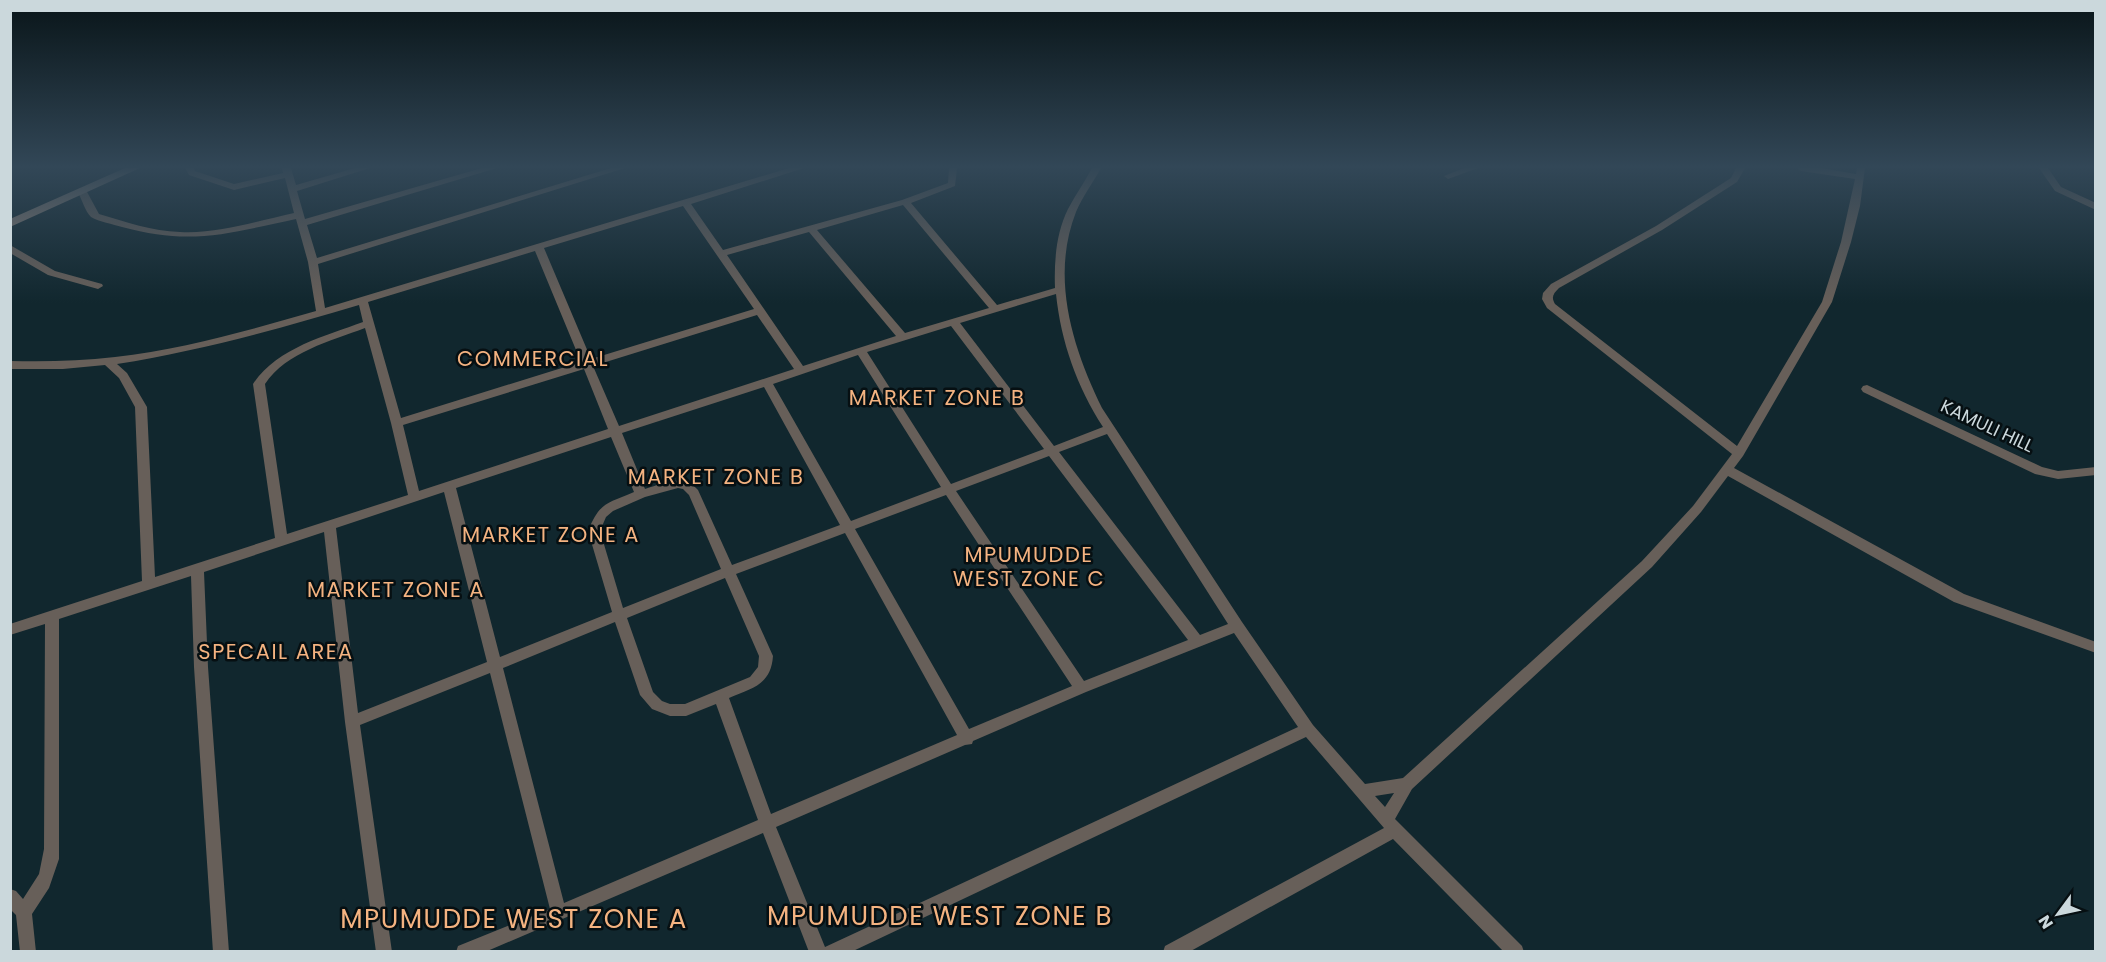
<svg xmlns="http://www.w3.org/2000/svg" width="2106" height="962" font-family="Poppins,sans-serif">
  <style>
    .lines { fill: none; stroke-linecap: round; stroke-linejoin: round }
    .minor { fill: #675f59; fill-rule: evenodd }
    .secondary { fill: #8d8077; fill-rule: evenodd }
    .labels { text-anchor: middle; stroke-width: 5; stroke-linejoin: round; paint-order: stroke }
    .street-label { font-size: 18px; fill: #cbd8dc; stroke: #060f12 }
    .quarter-label { font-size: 21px; letter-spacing: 1.5px; fill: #f4b381; stroke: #060f12 }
    .near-quarter-label { font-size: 26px; letter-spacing: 1.5px; fill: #f4b381; stroke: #060f12 }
  </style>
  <rect width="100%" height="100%" fill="#11272e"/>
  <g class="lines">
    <path class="minor" d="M185,168H194L195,171L234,184L283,173L282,168H291L296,185L355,168H370L297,191L305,219L482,168H497L307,225L317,258L611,168H625L318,264L325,308L789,168H804L691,204L723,250L902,200L948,183L949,168H957L955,186L911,203L997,305L1055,288C1054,262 1056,233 1068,209C1075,195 1085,182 1092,168H1101C1093,183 1082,197 1076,212C1050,278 1073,349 1102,408L1242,622L1313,725L1365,784L1403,778L1642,561L1693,506L1732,454L1547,308L1542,299L1543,293L1551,284L1656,226L1731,178L1736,168H1745L1737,182L1662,230L1559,288C1553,294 1551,297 1555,304L1737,446L1822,302L1841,242L1855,179L1801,171L1797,168H1821L1856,174L1857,168H1865L1860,206L1851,242L1832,302L1743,456L1734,468L1964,594L2096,642V653L1954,602L1728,476L1701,512L1652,567L1412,789L1395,819L1522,946L1524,952H1504L1393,839L1189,952H1163L1165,946L1384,828L1306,737L851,952H809L763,833L485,952H456L458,946L550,909L490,673L360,725L392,952H376L345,722L324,532L204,572L208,667L229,952H213L194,667L191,576L59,619V859L49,888L32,914L36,952H20L16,915L10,909V889L16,891L23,899L39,874L44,849L45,624L10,635V624L142,581L135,407L119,378L105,365L63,369H10V361C46,362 80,361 115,357C184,349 250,330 316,311L308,262L296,219C229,233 191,246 122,227C113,224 99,222 91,217C85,211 82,200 78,192L80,190H86L99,214C126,222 152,231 180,232C219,234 257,221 294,213L285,178L234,190L189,175ZM903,205L989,308L905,333L817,230ZM683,206L754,309L591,359L544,248ZM809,232L896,336L803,366L727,255ZM535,251L581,362L401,418L368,302ZM1056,294C1061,342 1077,387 1103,427L1054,446L960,323ZM359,305L363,322C325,336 277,348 253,384L275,538L155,577L147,407L127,373L117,364C199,351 279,329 359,305ZM757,315L794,369L619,426L593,366ZM951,326L1044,449L951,484L867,352ZM365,328L391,423L408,495L287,534L265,384C286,352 331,341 365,328ZM858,355L941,487L851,521L773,384ZM584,369L608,429L419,491L403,425ZM764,387L840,525L732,565L698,490C682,473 665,483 645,489L622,433ZM1107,434L1228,624L1200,635L1059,452ZM611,437L634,492C606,504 600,502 588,531L612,612L500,657L456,488ZM1049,456L1188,640L1084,681L956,491ZM678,488L683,489L689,495L721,569L623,608L600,531L606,517L613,511L645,497ZM444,492L487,662L358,713L336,528ZM946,495L1072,686L969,729L855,529ZM845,533L957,735L771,814L729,698C752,688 771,685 773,656L736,574ZM725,578L759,656L758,667L750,677L685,704H670L662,701L653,692L627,618ZM615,622L640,695L652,709L670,716H686L716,704L758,820L564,903L503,668ZM1234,633L1298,727L825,947L776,827L965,745L972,744L973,741L1086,692ZM1394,793L1385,807L1375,796Z
      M1464,168H1478L1448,179L1444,176Z
      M2039,168H2048L2061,187L2096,203V210L2055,191Z
      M10,245L55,271L102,284L103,286L98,289L48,275L10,253Z
      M1867,385L2042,467L2058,471L2096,467V475L2058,479L2035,474L1863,392L1861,389L1863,386Z"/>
    <path class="secondary" d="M125,168H140L10,227V219Z"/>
  </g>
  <linearGradient id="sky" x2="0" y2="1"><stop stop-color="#091519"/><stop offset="0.55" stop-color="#324757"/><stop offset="1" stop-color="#324757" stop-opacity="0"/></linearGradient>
  <rect width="2106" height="303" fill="url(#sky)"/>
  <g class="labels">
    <g class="street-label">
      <text transform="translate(1987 426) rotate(25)" y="6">KAMULI HILL</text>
    </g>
    <g class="quarter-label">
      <text x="533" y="366">COMMERCIAL</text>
      <text x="937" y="405">MARKET ZONE B</text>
      <text x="716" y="484">MARKET ZONE B</text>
      <text x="551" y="542">MARKET ZONE A</text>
      <text x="1029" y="562">MPUMUDDE<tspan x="1029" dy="24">WEST ZONE C</tspan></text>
      <text x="396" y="597">MARKET ZONE A</text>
      <text x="276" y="659">SPECAIL AREA</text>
    </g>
    <g class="near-quarter-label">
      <text x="940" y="925">MPUMUDDE WEST ZONE B</text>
      <text x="514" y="928">MPUMUDDE WEST ZONE A</text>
    </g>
  </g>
  <rect width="2106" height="962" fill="none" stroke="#cbd8dc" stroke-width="24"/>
  <g transform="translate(2058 914) rotate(237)" stroke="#060f12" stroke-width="4.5" paint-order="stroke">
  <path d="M0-4.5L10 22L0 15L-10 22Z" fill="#cbd8dc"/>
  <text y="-9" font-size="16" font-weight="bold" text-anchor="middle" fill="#cbd8dc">N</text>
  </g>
</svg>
